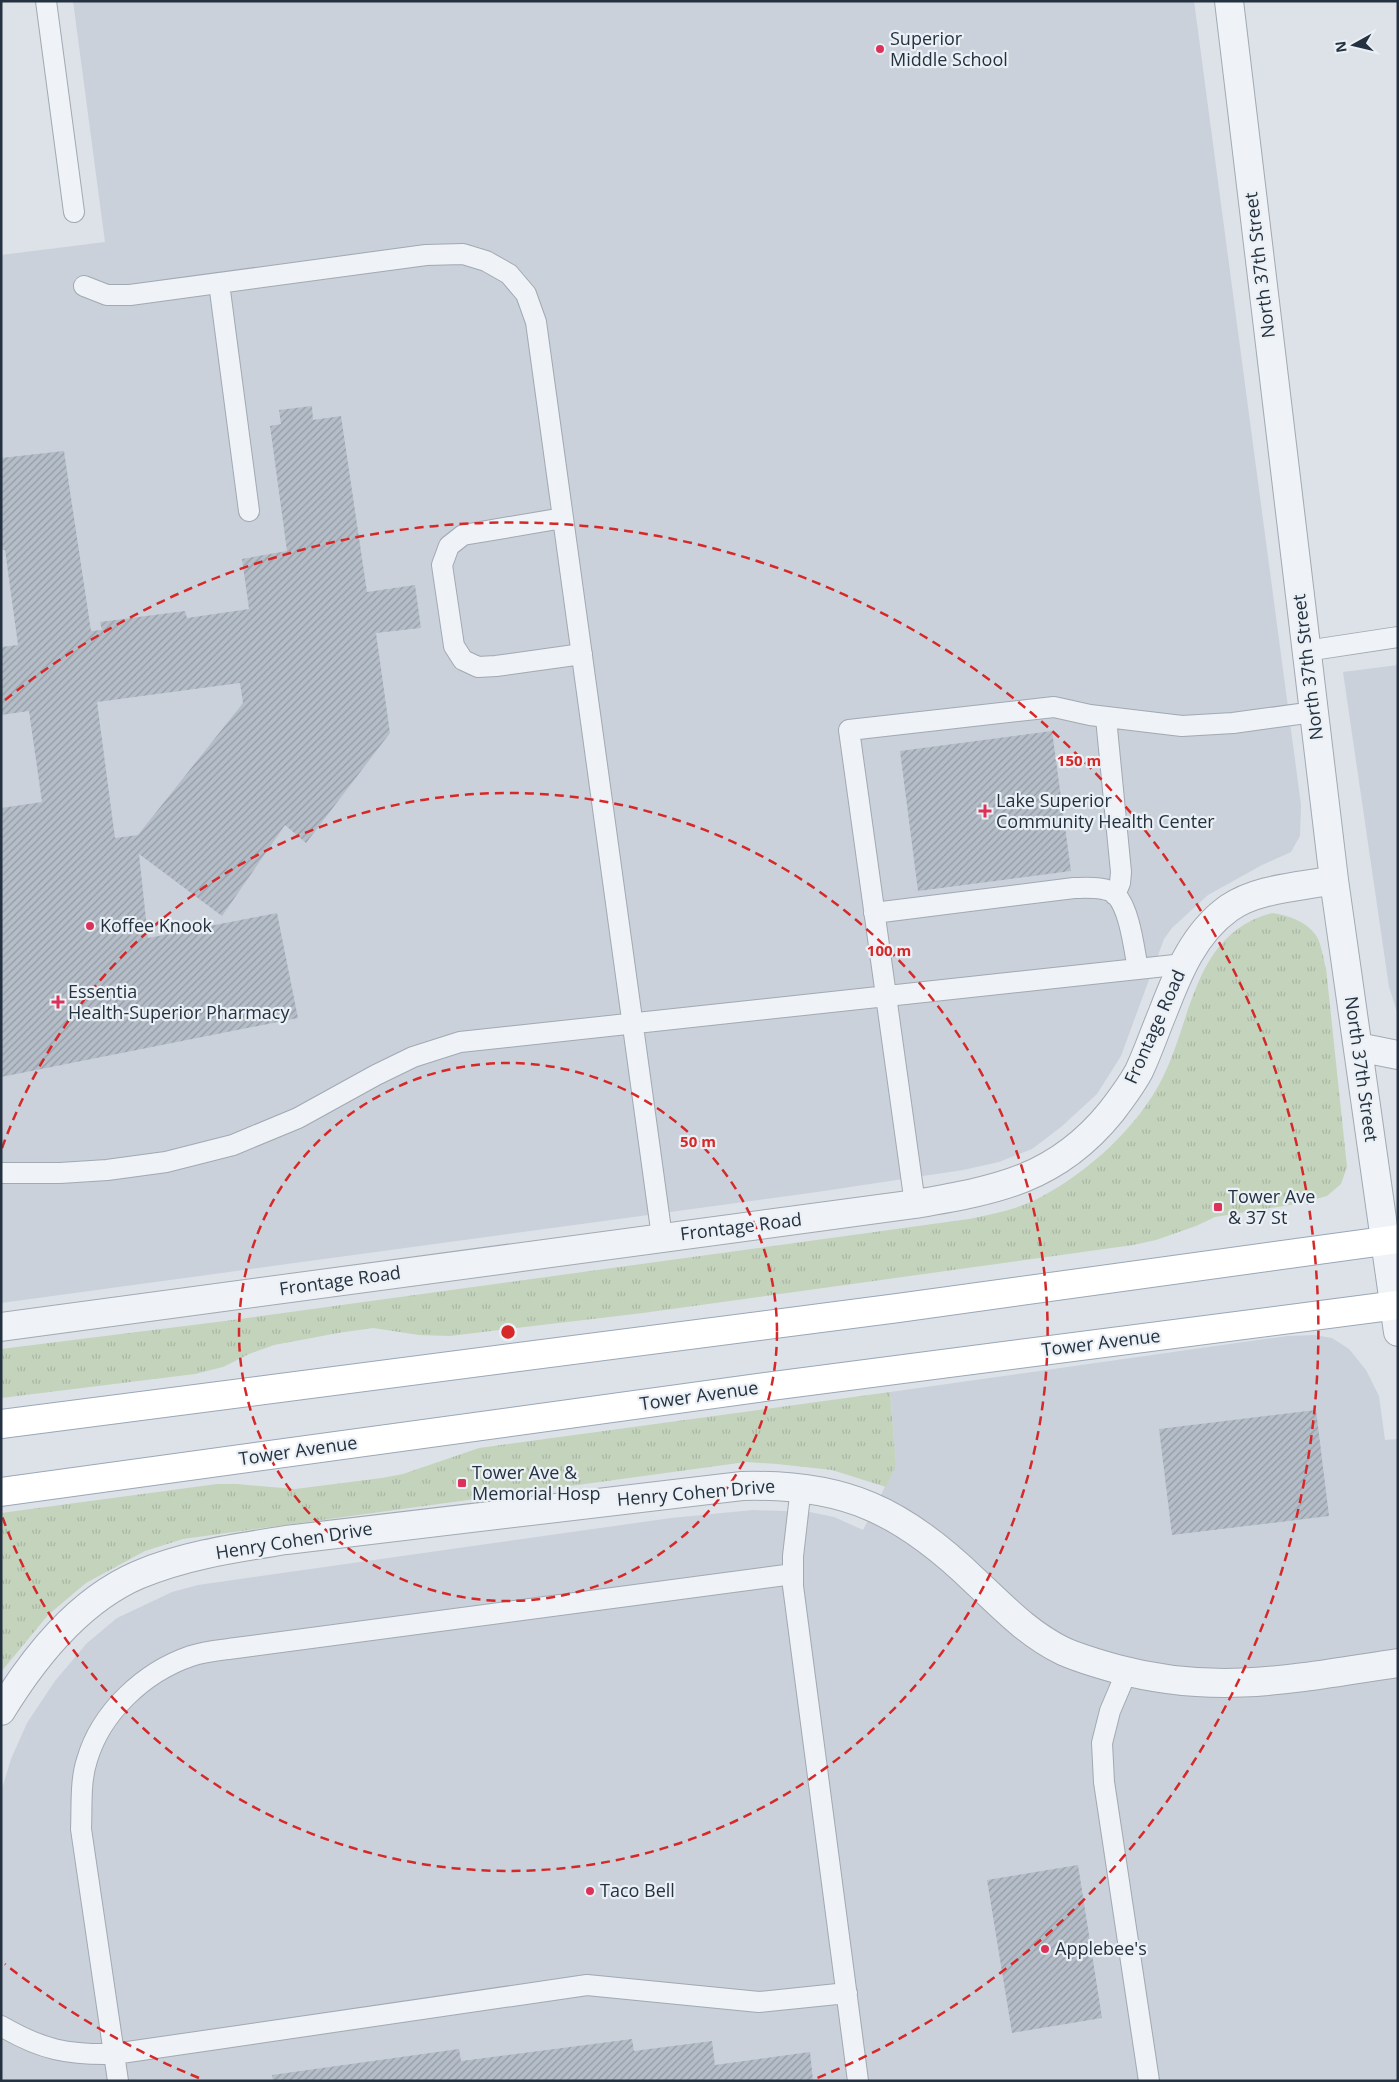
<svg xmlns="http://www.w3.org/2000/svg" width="1399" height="2082" font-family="'Open Sans',sans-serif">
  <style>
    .built { fill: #cad1da }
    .grass { fill: url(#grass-tufts) }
    .building { fill: url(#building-hatch); fill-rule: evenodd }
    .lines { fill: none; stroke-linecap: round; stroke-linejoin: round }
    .lane-casing { stroke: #a1a9b2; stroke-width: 22 }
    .street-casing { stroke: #a1a9b2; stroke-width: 30 }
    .primary-casing { stroke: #9aa7b5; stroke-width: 30 }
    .lane { stroke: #eff2f6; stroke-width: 20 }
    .street { stroke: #eff2f6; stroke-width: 28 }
    .primary { stroke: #fff; stroke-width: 28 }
    .ring { fill: none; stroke: #d62828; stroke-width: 2.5; stroke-dasharray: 9 6 }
    .poi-dot { fill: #dc325a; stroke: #ebf0f5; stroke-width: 2 }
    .labels { text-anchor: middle; stroke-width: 4.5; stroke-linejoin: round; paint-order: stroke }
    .poi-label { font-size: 18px; fill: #243140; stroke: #ebf0f5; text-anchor: start }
    .street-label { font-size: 18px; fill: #243140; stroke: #ebf0f5 }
    .centre { fill: #d62828; stroke: #ebf0f5; stroke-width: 2.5 }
    .ring-label { font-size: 15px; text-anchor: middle; font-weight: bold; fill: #d62828; stroke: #ebf0f5; stroke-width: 4.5; stroke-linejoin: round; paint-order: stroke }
  </style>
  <defs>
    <pattern id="grass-tufts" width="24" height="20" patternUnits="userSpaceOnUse" patternTransform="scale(1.25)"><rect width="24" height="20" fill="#c4d3bc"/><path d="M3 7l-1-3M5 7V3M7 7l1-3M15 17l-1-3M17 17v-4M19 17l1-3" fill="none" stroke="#a8b6a3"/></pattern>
    <pattern id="building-hatch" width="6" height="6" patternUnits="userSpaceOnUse" patternTransform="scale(1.25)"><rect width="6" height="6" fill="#b5bec8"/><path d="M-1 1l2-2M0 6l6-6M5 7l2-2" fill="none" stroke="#939ba4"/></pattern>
  </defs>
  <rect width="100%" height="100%" fill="#dce2e8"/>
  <path class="built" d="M73,1H1194L1301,805L1300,836L1291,852L1262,865L1208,895L1172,928L1164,939L1121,1056L1097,1094L1061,1127L1032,1149L999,1162L963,1170L817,1192L1,1303V255L105,242Z
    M1398,665V1015L1389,987L1343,672Z
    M1314,1335L1332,1338L1349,1349L1366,1370L1379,1396L1385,1440L1398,1439V2081H1V1792L11,1759L27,1723L55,1681L87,1643L117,1618L172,1592L198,1585L671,1518L753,1510L810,1512L834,1517L863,1530L896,1465L890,1392L1287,1336Z"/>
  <path class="grass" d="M1272,913C1288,915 1308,922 1317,937C1322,946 1323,959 1326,968L1347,1167L1341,1184L1327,1196L1302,1203L1215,1217L1196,1226L1156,1240L1133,1245L643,1313L450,1336L419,1335L373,1328L338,1333L274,1345L249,1354L223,1367L195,1374L1,1398V1349L233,1320L969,1219C993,1214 1019,1209 1041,1197C1088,1172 1138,1127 1162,1079C1193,1018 1193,934 1272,913Z
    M890,1392L896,1465L886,1487L832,1470L777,1464L746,1462L183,1539L145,1551L86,1583L48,1615L1,1672V1513L217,1484H237L295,1489L382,1478L403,1474L479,1448Z"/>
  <path class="building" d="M312,406L313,420L341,416L367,592L415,585L421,628L376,633L390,733L306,843L285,825L222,916L139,854L148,938L277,913L298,1018L1,1077V808L42,802L29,711L1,715V647L18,645L5,550H1V458L64,451L91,631L102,630L100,622L185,611L187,618L249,609L242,559L287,551L270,426L281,424L279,410ZM240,683L243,703L138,835L115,838L97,702Z
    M1052,731L1071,871L918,891L900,751Z
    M1316,1410L1329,1516L1172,1535L1159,1429Z
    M1078,1865L1102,2018L1012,2033L987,1880Z
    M632,2039L634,2051L712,2041L715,2065L810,2052L813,2081H273L272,2075L459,2049L461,2061Z"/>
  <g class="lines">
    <defs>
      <path id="lane" d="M46,1L74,212
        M219,283L249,511
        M84,286L107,295H130L426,255L463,254L486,261L509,274L526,294L536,322L662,1237
        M563,518L463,535L449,546L442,565L454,646L463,660L478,667L496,666L582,654
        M1306,651L1398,637
        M1106,718L1121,872L1120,883L1115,895
        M874,913L1074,888C1086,888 1107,886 1116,895C1130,910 1134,949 1138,969
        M1,1173H60L107,1170L166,1162L233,1145L298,1118L376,1075L413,1057L460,1042L1184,964
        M915,1204L849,730L1054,707L1090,715L1182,726L1233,723L1314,712
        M801,1487L793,1556V1586L858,2081
        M1127,1671L1110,1711L1102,1743L1104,1782L1149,2081
        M1,2026C42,2050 68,2055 114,2054L587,1985L759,2002L847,1993
        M118,2081L81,1829C82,1807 80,1781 87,1760C101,1712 144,1672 191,1656C205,1651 222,1650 236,1648L793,1574"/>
      <path id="street" d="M1229,1L1334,880L1398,1332
        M1358,1047L1398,1055
        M1,1327L915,1204C996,1190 1056,1180 1111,1112C1121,1099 1131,1086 1139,1071C1148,1052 1155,1031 1163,1012C1178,973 1194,933 1229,908C1258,888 1300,887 1334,880
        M1,1711C34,1657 78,1601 138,1575C185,1555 236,1548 286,1540L742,1486C844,1483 903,1511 975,1581C1003,1607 1028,1634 1063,1651C1081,1659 1099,1664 1117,1669C1217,1696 1298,1678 1398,1663"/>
      <path id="primary" d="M1,1424L898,1308L1398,1239
        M1,1492L772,1386L1398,1305"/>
    </defs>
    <use href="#lane" class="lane-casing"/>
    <use href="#street" class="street-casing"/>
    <use href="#primary" class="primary-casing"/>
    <use href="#lane" class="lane"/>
    <use href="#street" class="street"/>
    <use href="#primary" class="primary"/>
  </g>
  <g class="ring">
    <circle cx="508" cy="1332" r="269"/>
    <path d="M2 1148A539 539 0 1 1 2 1516"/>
    <path d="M199 2078A808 808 0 0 1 5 1964M5 700A808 808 0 1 1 817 2078"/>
  </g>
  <g class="poi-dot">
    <circle cx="880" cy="49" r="5"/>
    <path d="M982.5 803.5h5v5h5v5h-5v5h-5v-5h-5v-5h5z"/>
    <circle cx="90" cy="926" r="5"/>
    <path d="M55.5 994.5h5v5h5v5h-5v5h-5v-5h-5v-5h5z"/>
    <rect x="1213" y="1202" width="10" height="10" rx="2.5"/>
    <rect x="457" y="1478" width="10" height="10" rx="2.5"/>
    <circle cx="590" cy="1891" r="5"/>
    <circle cx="1045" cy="1949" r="5"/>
  </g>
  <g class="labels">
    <g class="poi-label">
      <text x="890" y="45">Superior<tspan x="890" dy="21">Middle School</tspan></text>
      <text x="996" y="807">Lake Superior<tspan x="996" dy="21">Community Health Center</tspan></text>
      <text x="100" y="932">Koffee Knook</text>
      <text x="68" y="998">Essentia<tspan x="68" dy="21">Health-Superior Pharmacy</tspan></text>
      <text x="1228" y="1203">Tower Ave<tspan x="1228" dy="21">&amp; 37 St</tspan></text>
      <text x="472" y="1479">Tower Ave &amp;<tspan x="472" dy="21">Memorial Hosp</tspan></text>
      <text x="600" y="1897">Taco Bell</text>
      <text x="1055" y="1955">Applebee's</text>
    </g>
    <g class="street-label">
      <text transform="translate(1260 265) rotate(-97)" y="6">North 37th Street</text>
      <text transform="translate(1308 667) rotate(-97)" y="6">North 37th Street</text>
      <text transform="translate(1155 1027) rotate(-66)" y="6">Frontage Road</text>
      <text transform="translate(1361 1069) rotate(82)" y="6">North 37th Street</text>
      <text transform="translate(741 1227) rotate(-7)" y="6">Frontage Road</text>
      <text transform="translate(340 1281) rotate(-8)" y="6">Frontage Road</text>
      <text transform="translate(1101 1343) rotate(-7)" y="6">Tower Avenue</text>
      <text transform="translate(699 1396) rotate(-8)" y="6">Tower Avenue</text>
      <text transform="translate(298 1451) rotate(-8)" y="6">Tower Avenue</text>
      <text transform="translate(696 1493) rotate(-5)" y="6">Henry Cohen Drive</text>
      <text transform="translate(294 1541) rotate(-9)" y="6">Henry Cohen Drive</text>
    </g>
  </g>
  <circle cx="508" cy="1332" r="8" class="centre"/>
  <g class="ring-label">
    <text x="1079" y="766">150 m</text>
    <text x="889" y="956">100 m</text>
    <text x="698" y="1147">50 m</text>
  </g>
  <rect width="1399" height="2082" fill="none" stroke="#243140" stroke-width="5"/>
  <g transform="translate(1354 45) rotate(262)" stroke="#ebf0f5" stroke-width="4" paint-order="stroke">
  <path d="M0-4L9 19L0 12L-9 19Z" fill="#243140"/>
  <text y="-8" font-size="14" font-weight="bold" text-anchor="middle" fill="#243140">N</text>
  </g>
</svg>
